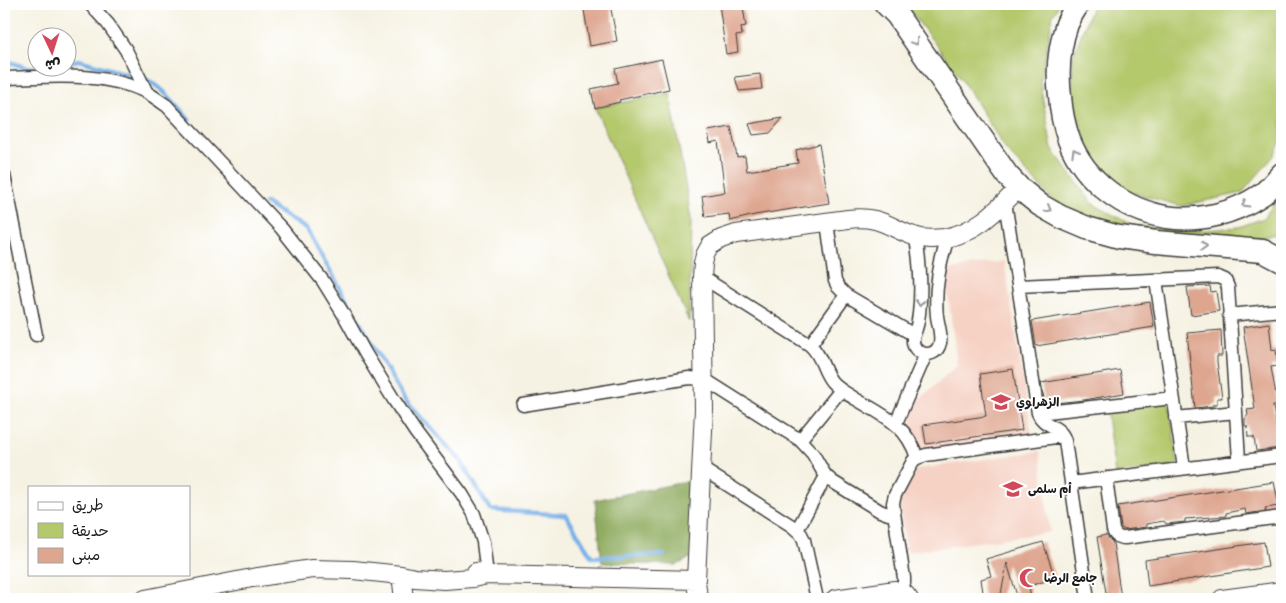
<svg xmlns="http://www.w3.org/2000/svg" width="1286" height="603" font-family="Pangolin,'Playpen Sans Arabic',sans-serif">
  <style>
    .built { fill: #f6d2c4 }
    .green { fill: #b4c86c; stroke: #687244 }
    .forest { fill: #8fac60; stroke: #56643e }
    .lines { fill: none; stroke-linecap: round; stroke-linejoin: round }
    .stream { stroke: #78b1e8; stroke-width: 4.5 }
    .building { fill: #dea68f }
    .street-casing { stroke: #3d3c3a; stroke-width: 15 }
    .secondary-casing { stroke: #3d3c3a; stroke-width: 20 }
    .highway-casing { stroke: #3d3c3a; stroke-width: 25 }
    .street { stroke: #fff; stroke-width: 12 }
    .secondary { stroke: #fff; stroke-width: 18 }
    .highway { stroke: #fff; stroke-width: 22 }
    .oneway { stroke: #999 }
    .labels { text-anchor: middle; stroke-width: 4; stroke-linejoin: round; paint-order: stroke }
    .poi-label { font-size: 12px; font-weight: bold; fill: #1c1c1c; stroke: #fff; text-anchor: start }
  </style>
  <rect width="100%" height="100%" fill="#fff"/>
  <filter id="ink" filterUnits="userSpaceOnUse"><feTurbulence type="fractalNoise" baseFrequency=".02" numOctaves="2"/><feDisplacementMap in="SourceGraphic" scale="10" xChannelSelector="R" yChannelSelector="G"/><feConvolveMatrix kernelMatrix="1 2 1 2 8 2 1 2 1" color-interpolation-filters="sRGB"/></filter>
  <filter id="wash" filterUnits="userSpaceOnUse"><feTurbulence type="fractalNoise" baseFrequency=".0096" numOctaves="4" result="noise"/><feDisplacementMap in="SourceGraphic" scale="20" xChannelSelector="R" yChannelSelector="G"/><feGaussianBlur stdDeviation="1.12" result="paint"/><feColorMatrix in="noise" values="0 0 0 0 0 0 0 0 0 0 0 0 0 0 0 0 0 1.4 0 .05"/><feComposite in="paint" operator="in"/></filter>
  <g filter="url(#wash)">
    <rect width="100%" height="100%" fill="#f6f2e3"/>
    <path class="built" d="M1004,261L1032,436L919,456L909,409L957,365L945,271Z
      M1040,451L1050,532L907,552L897,497L917,469Z"/>
    <path class="green" d="M905,4H1060L1053,14L1040,83L1052,149L1093,204L1132,225L1185,232L1239,227L1264,218L1282,191V233L1240,240L1144,236L1106,224L1056,204L1006,150L960,77Z
      M1093,4H1282V139L1273,157L1242,193L1181,206L1130,192L1096,164L1072,104L1073,56Z
      M670,93L691,219L689,322L595,108Z
      M1169,401L1178,466L1115,474L1106,408Z"/>
    <path class="forest" d="M690,481V506L696,555L677,565L602,563L595,500Z"/>
    <g class="lines">
      <path class="stream" d="M4,60L27,68L38,67
        M68,62L79,60L136,77
        M144,79C162,85 177,106 189,120
        M265,203L306,229L404,399L461,461L490,510L566,515L592,557L664,555"/>
    </g>
    <g id="blocks">
      <path class="building" d="M583,4H610L617,41L590,46Z
        M719,4H736L737,8L743,7L746,26L741,27L742,35L736,36L738,52L726,54Z
        M662,59L669,89L619,100L620,102L595,108L591,89L618,83L615,69Z
        M760,74L762,89L739,91L735,77Z
        M783,118L770,133L753,135L749,124Z
        M731,127L737,157L745,156L747,171L798,163L796,150L819,144L829,203L755,215L730,221L729,214L705,217L702,196L725,192L718,141L710,143L708,131Z
        M1210,286L1211,292L1216,291L1219,311L1191,315L1187,287Z
        M1150,302L1154,327L1036,346L1032,321Z
        M1269,323L1272,350L1276,349L1278,366L1271,367L1278,406H1273L1280,448L1256,451L1254,437H1248L1247,426H1245V419L1248,415L1247,410L1255,409L1243,327Z
        M1221,330L1222,356H1217V362L1222,398H1217V404H1213V406L1195,408L1187,333Z
        M1013,369L1022,430L926,444L923,425L986,416L980,374Z
        M1120,370L1124,393L1084,400L1045,404L1041,383Z
        M1274,482L1279,506L1265,508L1266,511L1246,514L1245,509L1226,513V516L1185,519V522L1166,524L1164,521L1146,524V527L1125,530L1121,528L1118,506Z
        M1106,535L1113,543L1121,598L1107,599L1097,537Z
        M1043,542L1055,578L1029,586L1031,599H1018L1007,563L1000,599H984L981,579L991,576L986,559Z
        M1264,542L1268,567L1148,586L1145,560Z"/>
    </g>
  </g>
  <g filter="url(#ink)">
    <use href="#blocks" fill-opacity="0" stroke="#3d3c3a" stroke-width="1"/>
    <g class="lines">
      <defs>
        <path id="street" d="M90,4L108,24L126,50L146,91
          M4,78C52,77 99,71 144,91C152,95 160,101 167,106L282,229L323,281L344,315L365,353L394,400L416,433L462,494L474,514L483,542L487,575
          M4,175L36,335
          M1005,202L1038,413C1044,428 1060,424 1065,441L1088,599
          M827,222L835,281L838,287L846,295L914,335
          M916,238C920,263 922,288 919,314C918,319 918,324 916,329C915,332 913,336 913,340C912,354 933,360 939,346C943,338 938,325 937,316C934,289 940,263 948,237
          M702,277L810,345C823,357 822,370 832,382C838,389 846,393 854,398C882,415 907,424 917,458
          M1156,280L1184,468
          M1018,286L1218,277L1225,280L1228,287L1239,460
          M1229,315L1282,310
          M810,345L846,295
          M523,405L689,378L704,379L800,440L813,454L822,470L826,476L833,482L880,511L888,514L894,513
          M1038,413L1173,398
          M1176,418L1236,412
          M896,423L926,354
          M800,440L841,390
          M701,468L792,526L801,534L804,540L817,599
          M1106,478L1113,530C1115,536 1119,538 1125,538L1282,517
          M1071,483L1282,456
          M797,530L826,476
          M901,592L904,583V578L894,513L893,503L895,495L913,461L917,458L926,455L1063,436"/>
        <path id="secondary" d="M476,572L487,575L696,580
          M401,575L404,599
          M145,599L252,578L312,569L353,570L401,575L415,578L444,580L473,578L487,575
          M698,599L696,580L704,409L702,277L703,264L705,255L710,246L721,239L736,234L848,219C857,218 866,218 875,220C888,223 900,232 914,236C923,240 934,239 944,238C976,233 997,210 1019,188
          M835,599L895,590L905,594L909,599
          M1222,599L1282,591"/>
        <path id="highway" d="M886,4L897,15L1007,175L1019,188L1040,205L1061,217L1087,228L1119,237L1156,242L1263,251L1282,261
          M1078,4C1074,10 1070,17 1067,24C1059,47 1057,72 1060,96C1061,111 1064,126 1069,140C1085,181 1124,210 1166,217C1199,222 1233,214 1261,195C1269,190 1275,181 1282,174"/>
      </defs>
      <use href="#street" class="street-casing"/>
      <use href="#secondary" class="secondary-casing"/>
      <use href="#highway" class="highway-casing"/>
      <use href="#street" class="street"/>
      <use href="#secondary" class="secondary"/>
      <use href="#highway" class="highway"/>
    </g>
    <defs><path id="oneway-chevron" d="M-2-3.5L2.5 0L-2 3.5" fill="none" stroke-width="1.6" stroke-linecap="round" stroke-linejoin="round" transform="scale(1.25)"/></defs>
    <g class="oneway">
      <use href="#oneway-chevron" transform="translate(915 42) rotate(56)"/>
      <use href="#oneway-chevron" transform="translate(1075 152) rotate(-119)"/>
      <use href="#oneway-chevron" transform="translate(1245 204) rotate(150)"/>
      <use href="#oneway-chevron" transform="translate(1048 209) rotate(30)"/>
      <use href="#oneway-chevron" transform="translate(1204 246) rotate(4)"/>
      <use href="#oneway-chevron" transform="translate(920 303) rotate(94)"/>
    </g>
  </g>
  <defs>
    <symbol id="school-bare" viewBox="-9 -9 18 18"><path d="M0-5L7-2L0 1L-7-2ZM-4 1L0 2.5L4 1V4Q0 6-4 4Z" fill="#d1495b" stroke="#fff" stroke-width="2.5" paint-order="stroke"/></symbol>
    <symbol id="mosque-bare" viewBox="-9 -9 18 18"><path d="M3.5-4.9A6 6 0 1 0 3.5 4.9A5 5 0 1 1 3.5-4.9Z" fill="#d1495b" stroke="#fff" stroke-width="2.5" paint-order="stroke"/></symbol>
  </defs>
  <g fill-rule="evenodd">
    <use href="#school-bare" x="987" y="388" width="28" height="28"/>
    <use href="#school-bare" x="999" y="475" width="28" height="28"/>
    <use href="#mosque-bare" x="1015" y="564" width="28" height="28"/>
  </g>
  <g class="labels">
    <g class="poi-label">
      <text x="1016" y="406">الزهراوي</text>
      <text x="1028" y="493">أم سلمى</text>
      <text x="1044" y="582">جامع الرضا</text>
    </g>
  </g>
  <rect width="1286" height="603" fill="none" stroke="#fff" stroke-width="20"/>
  <rect x="28" y="486" width="162" height="90" fill="#ffffff" stroke="#a4a4a4"/>
  <rect x="38" y="502" width="25" height="8" fill="#ffffff" stroke="#a4a4a4"/>
  <text x="72" y="510" font-size="15" fill="#1c1c1c">طريق</text>
  <rect x="38" y="523" width="25" height="15" fill="#b4c86c" stroke="#a4a4a4"/>
  <text x="72" y="536" font-size="15" fill="#1c1c1c">حديقة</text>
  <rect x="38" y="548" width="25" height="15" fill="#dea68f" stroke="#a4a4a4"/>
  <text x="72" y="560" font-size="15" fill="#1c1c1c">مبنى</text>
  <g transform="translate(52 52) rotate(176)"><circle r="24" fill="#ffffff" stroke="#a4a4a4"/>
  <path d="M0-4L9 19L0 12L-9 19Z" fill="#d1495b"/>
  <text y="-8" font-size="14" font-weight="bold" text-anchor="middle" fill="#1c1c1c">ش</text>
  </g>
</svg>
